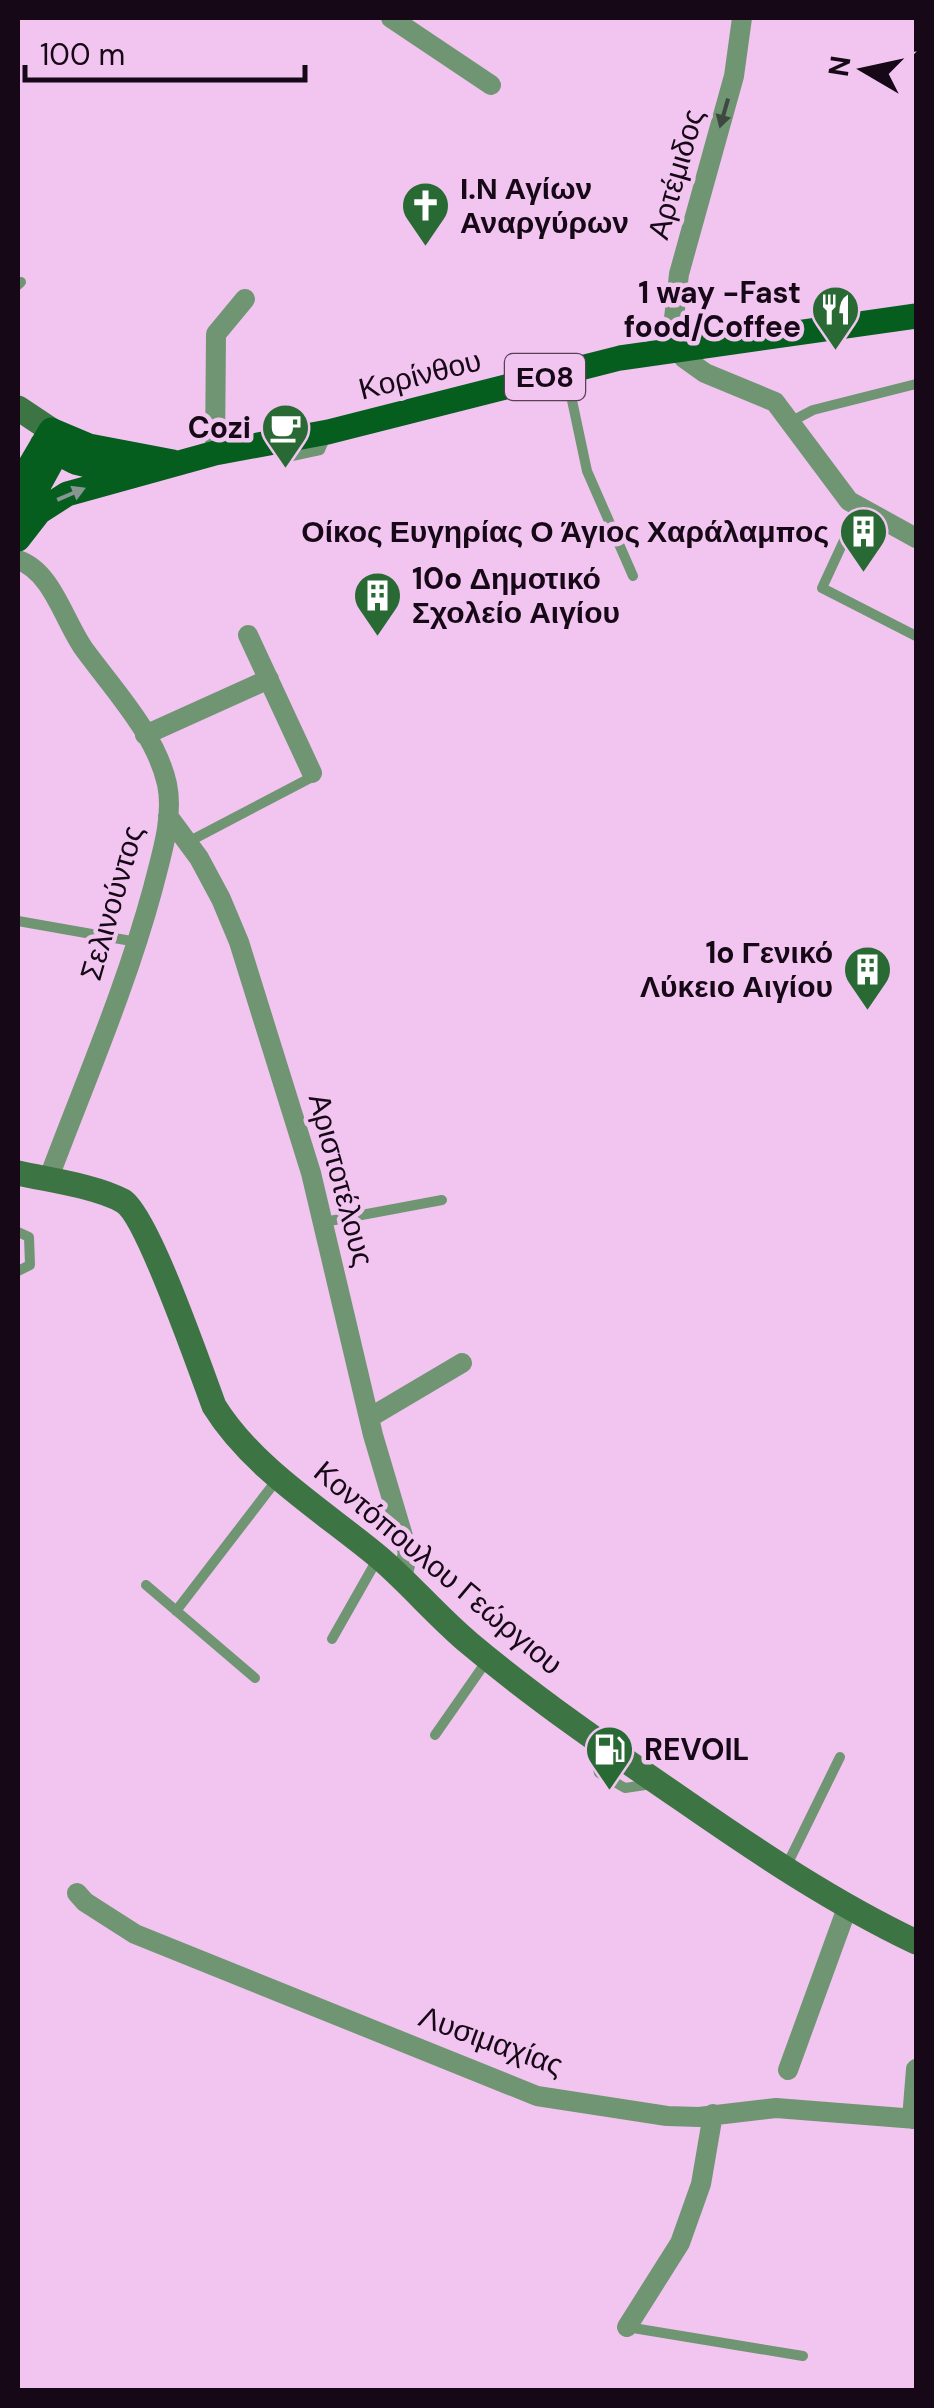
<svg xmlns="http://www.w3.org/2000/svg" width="934" height="2408" font-family="'DM Sans',sans-serif">
  <style>
    .lines { fill: none; stroke-linecap: round; stroke-linejoin: round }
    .lane { stroke: #709573; stroke-width: 10 }
    .street { stroke: #709573; stroke-width: 20 }
    .secondary { stroke: #3c7543; stroke-width: 25 }
    .primary { stroke: #055d1e; stroke-width: 25 }
    .oneway { fill: #3e4740 }
    .oneway2 { fill: #879692 }
    .labels { text-anchor: middle; stroke-width: 9; stroke-linejoin: round; paint-order: stroke }
    .shield { fill: #f1c5f0; stroke: #584157; stroke-width: 2.5 }
    .shield-label { font-size: 28px; font-weight: bold; fill: #160816 }
    .street-label { font-size: 30px; fill: #160816; stroke: #f1c5f0 }
    .poi-label { font-size: 30px; font-weight: bold; fill: #160816; stroke: #f1c5f0; text-anchor: end }
  </style>
  <rect width="100%" height="100%" fill="#f1c5f0"/>
  <g class="lines">
    <path class="lane" d="M18,285L21,282
      M566,372L587,471L633,576
      M792,421L813,410L916,384
      M275,447L292,456L320,450L326,436
      M859,508L822,588L916,636
      M188,842L314,776
      M18,921L137,942
      M324,1222L442,1200
      M18,1232L29,1237L30,1265L18,1271
      M146,1585L255,1678
      M176,1611L279,1477
      M332,1639L378,1558
      M435,1735L488,1659
      M591,1742L599,1773L625,1788L652,1784
      M786,1867L840,1757
      M627,2327L803,2356"/>
    <path class="street" d="M391,18L491,85
      M742,18L734,76L679,274L673,327L676,347L684,358L705,373L775,402L849,501L916,538
      M215,453L216,334L245,299
      M18,560C52,571 64,621 84,649C113,689 156,734 167,784C174,817 161,856 153,888C126,988 84,1084 48,1180
      M248,635L312,773
      M145,735L269,679
      M168,816L199,858L221,899L239,942L311,1173L373,1435L408,1553L402,1577
      M369,1418L462,1363
      M77,1893L85,1902L135,1934L537,2096L667,2116L699,2117L776,2108L916,2119
      M788,2070L847,1908
      M912,2119L916,2069
      M627,2327L680,2243L701,2184L713,2114"/>
    <path class="secondary" d="M18,408L51,430
      M18,1173C48,1180 96,1186 123,1201C147,1215 201,1371 214,1406C253,1469 325,1512 381,1559C412,1586 438,1617 469,1643C537,1700 610,1750 683,1800C758,1852 834,1903 916,1942"/>
    <path class="primary" d="M42,445L75,462L126,474
      M18,486L51,430L89,446L173,462
      M18,523L58,450
      M18,539L39,512L67,494L215,453L328,432L620,358L916,316"/>
  </g>
  <defs><path id="oneway-solid" d="M-6-.8H1V-3.2L6.5 0L1 3.2V.8H-6Z" transform="scale(2.5)"/></defs>
  <use class="oneway" href="#oneway-solid" transform="translate(724 113) rotate(106)"/>
  <use class="oneway2" href="#oneway-solid" transform="translate(71 494) rotate(-23)"/>
  <defs>
    <symbol id="church-pin" viewBox="-11 -11 22 30"><path d="M0 17L-7.5 6A9.5 9.5 0 1 1 7.5 6Z" fill="#296a34" stroke="#f1c5f0"/><path d="M-1.2-6h2.4v3.5h3.3v2.4h-3.3V6h-2.4V-.1h-3.3v-2.4h3.3Z" fill="#fff"/></symbol>
    <symbol id="restaurant-pin" viewBox="-11 -11 22 30"><path d="M0 17L-7.5 6A9.5 9.5 0 1 1 7.5 6Z" fill="#296a34" stroke="#f1c5f0"/><path d="M-5-6h1v4h1v-4h1v4h1v-4h1v5L-1.5 .5V6h-2V.5L-5-1ZM5-6V6H3V1.5H1.5Q1.5-4 5-6Z" fill="#fff"/></symbol>
    <symbol id="cafe-pin" viewBox="-11 -11 22 30"><path d="M0 17L-7.5 6A9.5 9.5 0 1 1 7.5 6Z" fill="#296a34" stroke="#f1c5f0"/><path d="M-5.5-4.5H6V0H3Q3 3.5 0 3.5H-2.5Q-5.5 3.5-5.5 0ZM3-3.2v2h1.7v-2ZM-6 4.5H4V6H-6Z" fill="#fff"/></symbol>
    <symbol id="building-pin" viewBox="-11 -11 22 30"><path d="M0 17L-7.5 6A9.5 9.5 0 1 1 7.5 6Z" fill="#296a34" stroke="#f1c5f0"/><path d="M-4-6H4V6H1V3H-1V6H-4ZM-2.5-4.3h1.7v1.8h-1.7ZM.8-4.3h1.7v1.8H.8ZM-2.5-1h1.7V.8h-1.7ZM.8-1h1.7V.8H.8Z" fill="#fff"/></symbol>
    <symbol id="fuel-pin" viewBox="-11 -11 22 30"><path d="M0 17L-7.5 6A9.5 9.5 0 1 1 7.5 6Z" fill="#296a34" stroke="#f1c5f0"/><path d="M-5.5-6h7V0h2V4h1.3V-2.5L3-4.5l.8-.8L6-3V5H2.5V1h-1V6h-7ZM-4.2-4.7v3.2H.2V-4.7Z" fill="#fff"/></symbol>
  </defs>
  <g fill-rule="evenodd">
    <use href="#church-pin" x="398" y="178" width="55" height="75"/>
    <use href="#restaurant-pin" x="808" y="282" width="55" height="75"/>
    <use href="#cafe-pin" x="258" y="400" width="55" height="75"/>
    <use href="#building-pin" x="836" y="504" width="55" height="75"/>
    <use href="#building-pin" x="350" y="568" width="55" height="75"/>
    <use href="#building-pin" x="840" y="942" width="55" height="75"/>
    <use href="#fuel-pin" x="582" y="1722" width="55" height="75"/>
  </g>
  <g class="labels">
    <rect class="shield" x="505" y="354" width="80" height="46" rx="8"/>
    <g class="shield-label">
      <text x="545" y="387">ΕΟ8</text>
    </g>
    <g class="street-label">
      <text transform="translate(676 174) rotate(-74)" y="10">Αρτέμιδος</text>
      <text transform="translate(420 375) rotate(-14)" y="10">Κορίνθου</text>
      <text transform="translate(112 903) rotate(-74)" y="10">Σελινούντος</text>
      <text transform="translate(341 1180) rotate(75)" y="10">Αριστοτέλους</text>
      <text transform="translate(438 1568) rotate(40)" y="10">Κοντόπουλου Γεώργιου</text>
      <text transform="translate(491 2041) rotate(20)" y="10">Λυσιμαχίας</text>
    </g>
    <g class="poi-label">
      <text x="460" y="199" text-anchor="start">Ι.Ν Αγίων<tspan x="460" dy="34">Αναργύρων</tspan></text>
      <text x="801" y="303">1 way -Fast<tspan x="801" dy="34">food/Coffee</tspan></text>
      <text x="251" y="438">Cozi</text>
      <text x="829" y="542">Οίκος Ευγηρίας Ο Άγιος Χαράλαμπος</text>
      <text x="412" y="589" text-anchor="start">10o Δημοτικό<tspan x="412" dy="34">Σχολείο Αιγίου</tspan></text>
      <text x="833" y="963">1o Γενικό<tspan x="833" dy="34">Λύκειο Αιγίου</tspan></text>
      <text x="644" y="1760" text-anchor="start">REVOIL</text>
    </g>
  </g>
  <rect width="934" height="2408" fill="none" stroke="#160816" stroke-width="40"/>
  <g transform="translate(864 70) rotate(279)" stroke="#f1c5f0" stroke-width="8" paint-order="stroke">
  <path d="M0-8L18 38L0 25L-18 38Z" fill="#160816"/>
  <text y="-15" font-size="28" font-weight="bold" text-anchor="middle" fill="#160816">N</text>
  </g>
  <path d="M25 65v15h280v-15" fill="none" stroke="#160816" stroke-width="5"/>
  <text x="40" y="65" font-size="30" fill="#160816" stroke="#f1c5f0" stroke-width="8" paint-order="stroke">100 m</text>
</svg>
